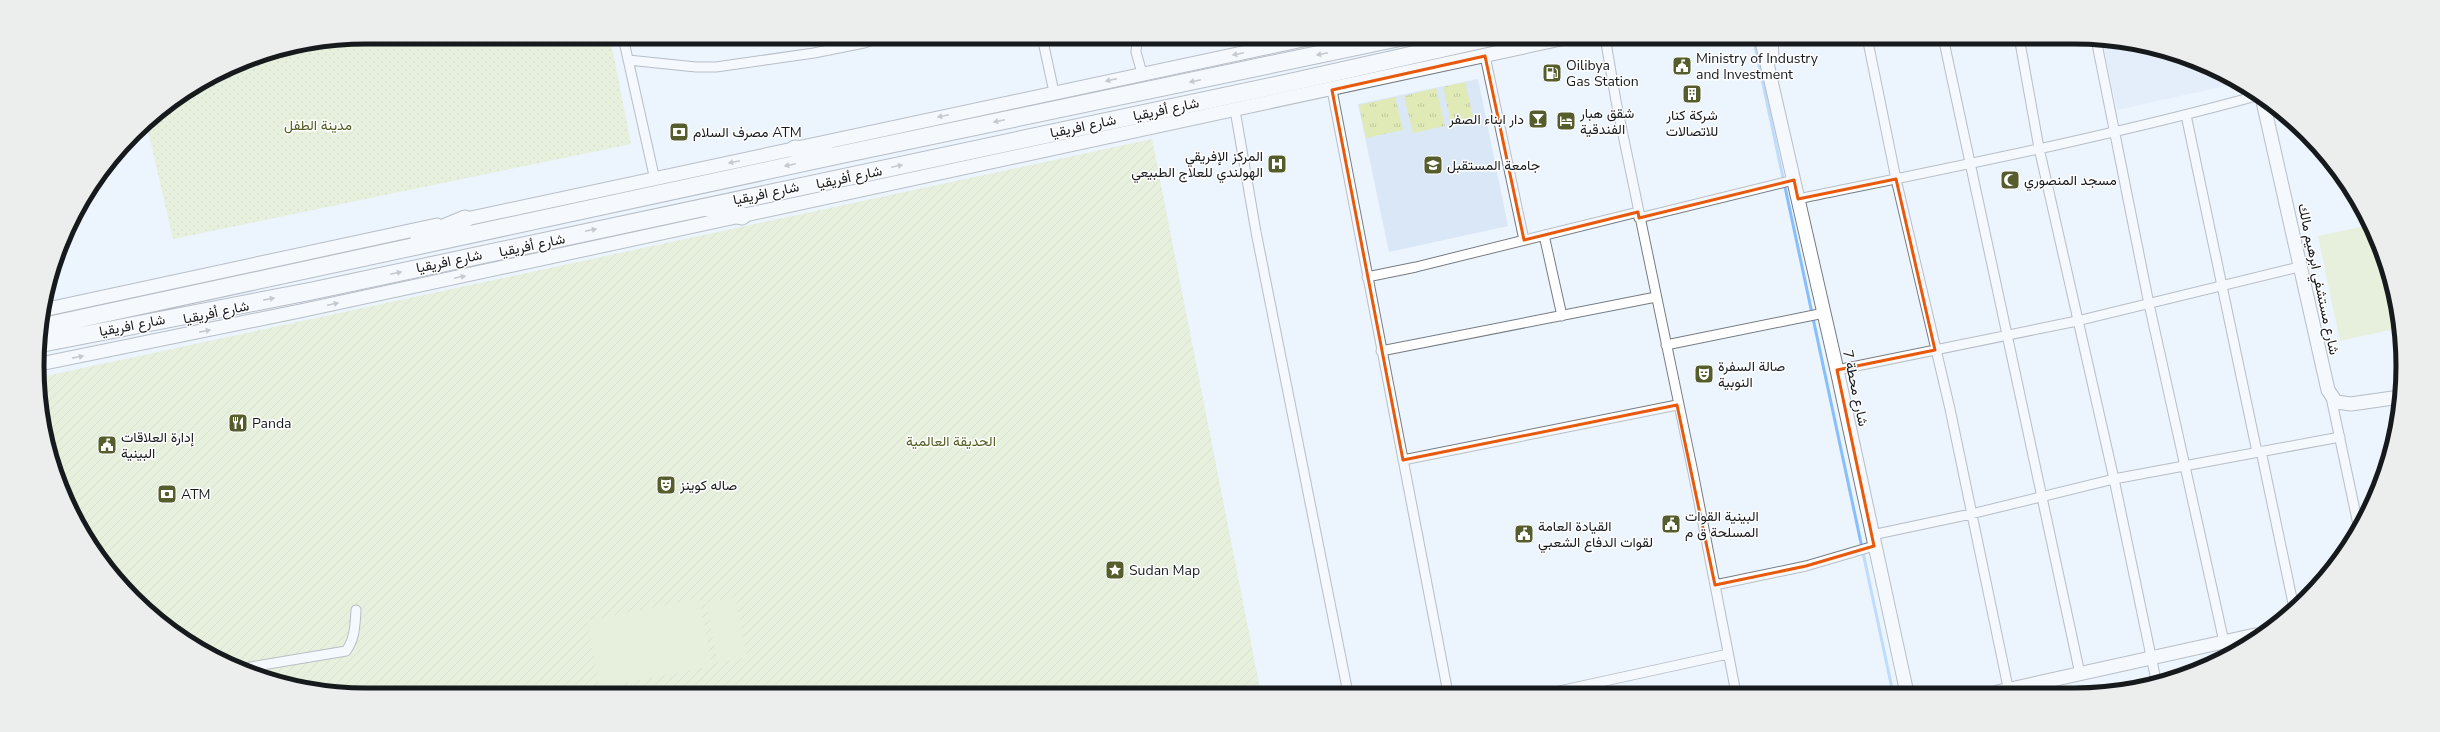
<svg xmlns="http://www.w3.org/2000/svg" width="2440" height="732" font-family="'Nunito Sans',Vazirmatn,sans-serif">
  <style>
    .built { fill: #dae7f6 }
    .grass { fill: url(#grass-tufts) }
    .park { fill: url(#park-dots) }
    .garden { fill: url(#garden-furrows) }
    .pitch { fill: #e0eab6 }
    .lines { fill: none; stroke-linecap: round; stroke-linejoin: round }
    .stream { stroke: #87befc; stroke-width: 3 }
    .street-casing { stroke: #767c84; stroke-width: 11 }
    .secondary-casing { stroke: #767c84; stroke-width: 15 }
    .highway-casing { stroke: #767c84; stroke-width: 19 }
    .street { stroke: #fff; stroke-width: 9 }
    .secondary { stroke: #fff; stroke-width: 13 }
    .highway { stroke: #fff; stroke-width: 17 }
    .oneway { fill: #979899 }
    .marked { fill: none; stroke: #e8590c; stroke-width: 3; stroke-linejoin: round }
    .labels { text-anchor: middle; stroke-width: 3; stroke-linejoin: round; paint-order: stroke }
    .poi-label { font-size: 14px; fill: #171a1d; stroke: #fff; text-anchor: start }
    .street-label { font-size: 14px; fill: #171a1d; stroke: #fff }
    .park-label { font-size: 14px; fill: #525b21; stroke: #fff }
    .rim { fill: none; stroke: #171a1d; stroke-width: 5 }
  </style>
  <defs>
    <pattern id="grass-tufts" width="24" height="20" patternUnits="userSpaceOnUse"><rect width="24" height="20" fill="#e0eab6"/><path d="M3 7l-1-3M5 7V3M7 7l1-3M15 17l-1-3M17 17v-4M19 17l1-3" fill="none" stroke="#bfc89c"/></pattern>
    <pattern id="park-dots" width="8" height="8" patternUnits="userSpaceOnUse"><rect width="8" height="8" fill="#e0eab6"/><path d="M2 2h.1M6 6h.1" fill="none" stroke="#bfc89c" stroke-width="1.8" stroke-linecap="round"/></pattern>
    <pattern id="garden-furrows" width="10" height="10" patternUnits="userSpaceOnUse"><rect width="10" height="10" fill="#e0eab6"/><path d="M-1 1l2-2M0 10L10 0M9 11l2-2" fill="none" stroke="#bfc89c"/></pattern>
  </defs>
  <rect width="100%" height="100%" fill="#ecf4fd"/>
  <path class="built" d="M2102,40L2138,43L2200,62L2239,83L2117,110Z
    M1478,79L1508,226L1389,252L1358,104Z"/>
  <path class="grass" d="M1465,82L1473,117L1451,122L1443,87Z
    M1436,88L1445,126L1413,133L1404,96Z
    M1395,97L1403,130L1366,138L1359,105Z"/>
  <path class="park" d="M366,37H610L631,144L173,239L146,122L149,119L240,62L302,43Z"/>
  <path class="garden" d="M1152,139L1261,694L366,695L302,689L240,670L183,640L105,566L71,511L48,451L41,377Z"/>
  <path class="pitch" d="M2370,225C2387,256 2396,293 2399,328L2340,341L2318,236Z
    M735,597L747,657L718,663L706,603Z
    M699,598L712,666L600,688L587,621Z"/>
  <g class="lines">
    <path class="stream" d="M1753,37L1893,693"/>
    <defs>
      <path id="street" d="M623,37L655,180
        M1042,37L1054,92
        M1137,37L1136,52L1142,73
        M1605,37L1616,101L1693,472L1736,693
        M1867,37L1896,179L1950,409L2009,692
        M1943,37L2080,674
        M2019,37L2039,148L2114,479L2156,680
        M2096,39L2149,304L2224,642
        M1485,56L1524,240
        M628,60L696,67H716L814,53L864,43L882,37
        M1332,90L1448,693
        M1235,110L1256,232L1348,693
        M2186,115L2257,452
        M1798,199C1953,167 2108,137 2260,95
        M1639,218L1794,180
        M1544,235L1562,316
        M1367,277L1416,267L1638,212
        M1666,345L1824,313
        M1381,351L1656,297
        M1837,370L2077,321L2299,267
        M2331,397L2359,529
        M2261,451L2294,608
        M1403,460L1677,405
        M1872,535L1971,514L2114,479L2340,437
        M1715,585L1806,566L1874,546
        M238,669L346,651C355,639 355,625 356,610
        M1550,693L1728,654"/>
      <path id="secondary" d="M1761,37L1837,370L1907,693
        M1771,37L1772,58
        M2262,97L2328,390L2336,402L2351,404L2400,397
        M457,221L1317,37
        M43,310L437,225
        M40,364L300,311L1570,37
        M1997,692L2255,635"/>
      <path id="highway" d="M795,149L826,153
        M708,208L742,216
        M419,238L465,219
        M41,327L839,155L1402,37
        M38,344L312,291L1287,83L1493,37"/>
    </defs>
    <use href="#street" class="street-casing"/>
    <use href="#secondary" class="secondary-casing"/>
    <use href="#highway" class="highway-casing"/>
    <use href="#street" class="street"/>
    <use href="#secondary" class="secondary"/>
    <use href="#highway" class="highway"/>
  </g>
  <defs><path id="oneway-solid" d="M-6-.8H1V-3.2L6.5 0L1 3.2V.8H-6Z"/></defs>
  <g class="oneway">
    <use href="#oneway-solid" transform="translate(1238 54) rotate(168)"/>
    <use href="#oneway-solid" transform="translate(1322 54) rotate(168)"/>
    <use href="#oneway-solid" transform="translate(1111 80) rotate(167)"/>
    <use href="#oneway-solid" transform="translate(1195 81) rotate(168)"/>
    <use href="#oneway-solid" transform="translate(943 116) rotate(168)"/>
    <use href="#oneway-solid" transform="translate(999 121) rotate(168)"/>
    <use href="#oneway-solid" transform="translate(734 162) rotate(168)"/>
    <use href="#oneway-solid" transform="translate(790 165) rotate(168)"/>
    <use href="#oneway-solid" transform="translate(897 166) rotate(-12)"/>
    <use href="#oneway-solid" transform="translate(591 230) rotate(-12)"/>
    <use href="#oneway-solid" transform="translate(396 273) rotate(-12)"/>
    <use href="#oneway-solid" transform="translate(460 277) rotate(-12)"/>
    <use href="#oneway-solid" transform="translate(269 299) rotate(-11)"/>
    <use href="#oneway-solid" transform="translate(333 304) rotate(-12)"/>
    <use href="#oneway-solid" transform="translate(205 331) rotate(-11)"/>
    <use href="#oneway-solid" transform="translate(78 357) rotate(-11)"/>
  </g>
  <path d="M0 0H2440V732H0ZM1485,56L1524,240L1638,212L1639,218L1794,180L1798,199L1896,179L1935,350L1837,370L1874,546L1806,566L1715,585L1677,405L1403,460L1332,90Z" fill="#ecf4fd" fill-opacity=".55" fill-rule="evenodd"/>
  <path class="marked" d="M1485,56L1524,240L1638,212L1639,218L1794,180L1798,199L1896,179L1935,350L1837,370L1874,546L1806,566L1715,585L1677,405L1403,460L1332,90Z"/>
  <defs>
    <symbol id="civic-square" viewBox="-11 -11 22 22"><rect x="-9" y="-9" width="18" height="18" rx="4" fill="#555d2c" stroke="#fff"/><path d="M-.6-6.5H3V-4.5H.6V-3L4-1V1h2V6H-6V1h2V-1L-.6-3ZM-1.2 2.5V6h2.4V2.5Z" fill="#fff"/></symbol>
    <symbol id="fuel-square" viewBox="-11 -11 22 22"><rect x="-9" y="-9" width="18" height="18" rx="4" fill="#555d2c" stroke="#fff"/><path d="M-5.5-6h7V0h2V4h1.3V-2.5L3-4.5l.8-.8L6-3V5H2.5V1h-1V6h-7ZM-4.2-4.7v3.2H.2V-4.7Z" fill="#fff"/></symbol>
    <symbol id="building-square" viewBox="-11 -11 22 22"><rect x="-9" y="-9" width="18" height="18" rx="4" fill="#555d2c" stroke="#fff"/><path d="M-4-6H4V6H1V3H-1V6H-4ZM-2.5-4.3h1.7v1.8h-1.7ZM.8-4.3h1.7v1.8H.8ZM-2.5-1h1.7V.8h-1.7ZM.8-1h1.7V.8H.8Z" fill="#fff"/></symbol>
    <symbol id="bar-square" viewBox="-11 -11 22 22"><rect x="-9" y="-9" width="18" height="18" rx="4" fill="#555d2c" stroke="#fff"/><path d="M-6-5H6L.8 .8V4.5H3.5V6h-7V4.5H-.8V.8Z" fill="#fff"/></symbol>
    <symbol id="hotel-square" viewBox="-11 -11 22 22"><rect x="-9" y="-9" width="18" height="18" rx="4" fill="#555d2c" stroke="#fff"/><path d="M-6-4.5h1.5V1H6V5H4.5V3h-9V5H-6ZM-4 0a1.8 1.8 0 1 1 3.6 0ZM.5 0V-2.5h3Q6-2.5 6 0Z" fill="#fff"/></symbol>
    <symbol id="bank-square" viewBox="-11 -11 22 22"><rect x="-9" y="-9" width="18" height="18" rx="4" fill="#555d2c" stroke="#fff"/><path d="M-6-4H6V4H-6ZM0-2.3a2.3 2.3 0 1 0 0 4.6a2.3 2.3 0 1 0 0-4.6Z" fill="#fff"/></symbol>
    <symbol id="hospital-square" viewBox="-11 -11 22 22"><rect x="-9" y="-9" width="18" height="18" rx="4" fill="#555d2c" stroke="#fff"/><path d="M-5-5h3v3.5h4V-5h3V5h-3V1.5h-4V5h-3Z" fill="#fff"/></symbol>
    <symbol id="university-square" viewBox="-11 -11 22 22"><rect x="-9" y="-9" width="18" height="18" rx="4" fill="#555d2c" stroke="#fff"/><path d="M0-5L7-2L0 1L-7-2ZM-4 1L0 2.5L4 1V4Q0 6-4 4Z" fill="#fff"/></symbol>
    <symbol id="mosque-square" viewBox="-11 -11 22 22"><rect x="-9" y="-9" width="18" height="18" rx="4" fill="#555d2c" stroke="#fff"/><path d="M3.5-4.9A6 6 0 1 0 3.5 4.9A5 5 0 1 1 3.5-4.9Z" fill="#fff"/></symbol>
    <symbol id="theatre-square" viewBox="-11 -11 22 22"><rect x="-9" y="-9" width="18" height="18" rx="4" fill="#555d2c" stroke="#fff"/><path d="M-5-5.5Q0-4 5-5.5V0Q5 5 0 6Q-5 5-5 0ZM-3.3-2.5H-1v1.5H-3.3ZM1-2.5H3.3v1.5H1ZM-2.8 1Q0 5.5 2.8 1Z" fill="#fff"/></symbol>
    <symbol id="restaurant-square" viewBox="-11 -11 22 22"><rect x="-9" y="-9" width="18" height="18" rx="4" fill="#555d2c" stroke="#fff"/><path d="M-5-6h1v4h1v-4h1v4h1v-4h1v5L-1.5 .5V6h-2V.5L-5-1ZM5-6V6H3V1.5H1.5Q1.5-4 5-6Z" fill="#fff"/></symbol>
    <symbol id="sight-square" viewBox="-11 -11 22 22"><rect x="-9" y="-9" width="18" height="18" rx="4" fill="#555d2c" stroke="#fff"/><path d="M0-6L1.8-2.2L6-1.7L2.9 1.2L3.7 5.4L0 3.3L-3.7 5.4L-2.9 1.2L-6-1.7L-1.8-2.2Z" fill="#fff"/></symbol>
  </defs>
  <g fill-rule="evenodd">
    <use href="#civic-square" x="1671" y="55" width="22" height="22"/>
    <use href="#fuel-square" x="1541" y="62" width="22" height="22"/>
    <use href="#building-square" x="1681" y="83" width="22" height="22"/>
    <use href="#bar-square" x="1527" y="108" width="22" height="22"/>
    <use href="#hotel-square" x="1555" y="110" width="22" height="22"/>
    <use href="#bank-square" x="668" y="121" width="22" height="22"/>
    <use href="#hospital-square" x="1266" y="153" width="22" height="22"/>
    <use href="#university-square" x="1422" y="154" width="22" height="22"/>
    <use href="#mosque-square" x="1999" y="169" width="22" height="22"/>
    <use href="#theatre-square" x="1693" y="363" width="22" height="22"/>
    <use href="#restaurant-square" x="227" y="412" width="22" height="22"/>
    <use href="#civic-square" x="96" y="434" width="22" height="22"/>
    <use href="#theatre-square" x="655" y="474" width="22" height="22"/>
    <use href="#bank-square" x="156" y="483" width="22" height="22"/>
    <use href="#civic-square" x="1660" y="513" width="22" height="22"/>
    <use href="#civic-square" x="1513" y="523" width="22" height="22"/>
    <use href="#sight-square" x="1104" y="559" width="22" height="22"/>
  </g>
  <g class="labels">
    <g class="poi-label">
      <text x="1696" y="63">Ministry of Industry<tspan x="1696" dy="16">and Investment</tspan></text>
      <text x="1566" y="70">Oilibya<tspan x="1566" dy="16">Gas Station</tspan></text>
      <text x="1580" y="118">شقق هبار<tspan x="1580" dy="16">الفندقية</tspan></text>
      <text x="1692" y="120" text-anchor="middle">شركة كنار<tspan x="1692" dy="16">للاتصالات</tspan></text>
      <text x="1524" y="124" text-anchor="end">دار ابناء الصفر</text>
      <text x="693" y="137">مصرف السلام ATM</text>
      <text x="1263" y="161" text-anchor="end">المركز الإفريقي<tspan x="1263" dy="16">الهولندي للعلاج الطبيعي</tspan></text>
      <text x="1447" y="170">جامعة المستقبل</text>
      <text x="2024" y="185">مسجد المنصوري</text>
      <text x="1718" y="371">صالة السفرة<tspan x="1718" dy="16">النوبية</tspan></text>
      <text x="252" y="428">Panda</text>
      <text x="121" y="442">إدارة العلاقات<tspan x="121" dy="16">البينية</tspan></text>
      <text x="680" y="490">صاله كوينز</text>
      <text x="181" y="499">ATM</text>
      <text x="1685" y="521">البينية القوات<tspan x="1685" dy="16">المسلحة ق م</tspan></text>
      <text x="1538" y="531">القيادة العامة<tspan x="1538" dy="16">لقوات الدفاع الشعبي</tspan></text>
      <text x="1129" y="575">Sudan Map</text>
    </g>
    <g class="street-label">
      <text transform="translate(1166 109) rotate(-12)" y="5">شارع أفريقيا</text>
      <text transform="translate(1083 126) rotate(-12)" y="5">شارع افريقيا</text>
      <text transform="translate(849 177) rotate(-12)" y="5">شارع أفريقيا</text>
      <text transform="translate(766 193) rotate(-12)" y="5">شارع افريقيا</text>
      <text transform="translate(532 245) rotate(-12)" y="5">شارع أفريقيا</text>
      <text transform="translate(449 261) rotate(-12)" y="5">شارع افريقيا</text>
      <text transform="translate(2319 279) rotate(78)" y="5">شارع مستشفي ابرهيم مالك</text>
      <text transform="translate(216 312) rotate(-12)" y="5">شارع أفريقيا</text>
      <text transform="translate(132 325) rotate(-11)" y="5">شارع افريقيا</text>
      <text transform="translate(1856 388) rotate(78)" y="5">شارع محطة 7</text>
    </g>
    <g class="park-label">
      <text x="318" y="130">مدينة الطفل</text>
      <text x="951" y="446">الحديقة العالمية</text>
    </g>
  </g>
  <path d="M0 0H2440V732H0ZM366 44H2074A322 322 0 0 1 2396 366V366A322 322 0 0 1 2074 688H366A322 322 0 0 1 44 366V366A322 322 0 0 1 366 44Z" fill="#eceded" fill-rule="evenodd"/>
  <path class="rim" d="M366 44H2074A322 322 0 0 1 2396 366V366A322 322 0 0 1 2074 688H366A322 322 0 0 1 44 366V366A322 322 0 0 1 366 44Z"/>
</svg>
